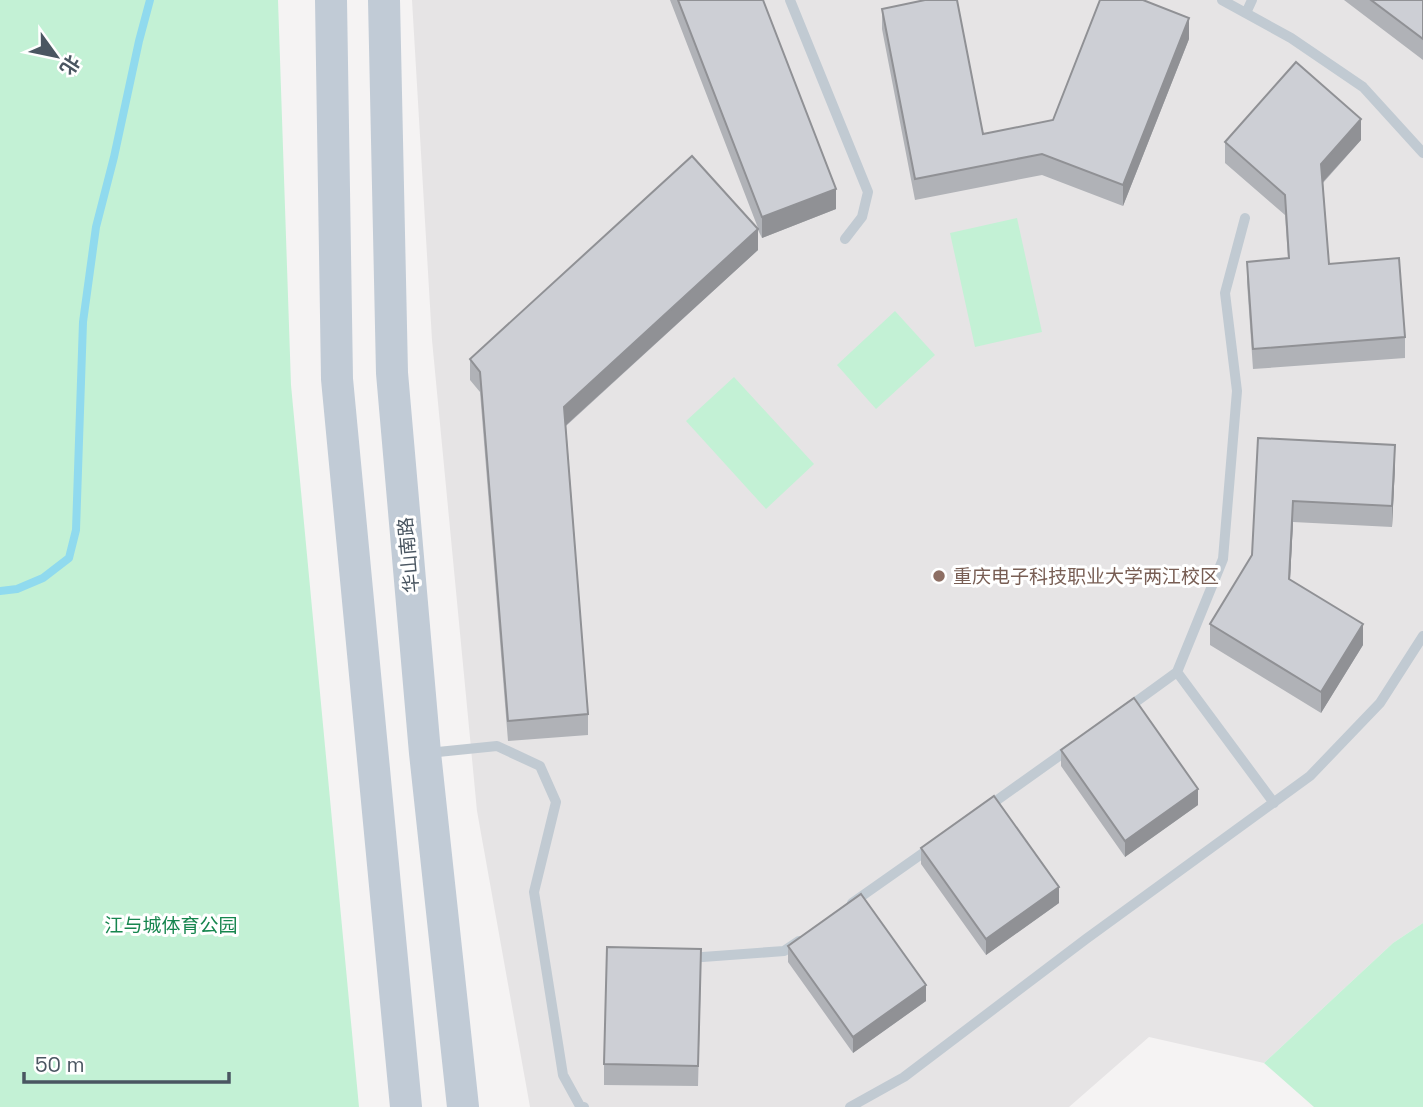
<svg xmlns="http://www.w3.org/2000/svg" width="1423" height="1107" font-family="'Space Grotesk','Noto Sans SC',sans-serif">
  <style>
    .education { fill: #e6e4e5 }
    .green { fill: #c3f1d5 }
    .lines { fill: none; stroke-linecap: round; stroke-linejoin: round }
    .stream { stroke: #90daee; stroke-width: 8 }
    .lane { stroke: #c1cad2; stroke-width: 10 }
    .secondary { stroke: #c1cbd6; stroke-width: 32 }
    .wall { fill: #b0b2b7 }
    .shaded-wall { fill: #909195 }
    .building { fill: #cdcfd5; stroke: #909195; stroke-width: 2 }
    .education-dot { fill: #8d6e63; stroke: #fff; stroke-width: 2.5 }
    .labels { text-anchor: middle; stroke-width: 6; stroke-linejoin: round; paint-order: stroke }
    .street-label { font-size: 19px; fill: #4a5661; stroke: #fff }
    .education-label { font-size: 19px; fill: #785e54; stroke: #fff; text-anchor: start }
    .park-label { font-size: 19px; fill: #17864f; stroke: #fff }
  </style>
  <rect width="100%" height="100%" fill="#f5f3f3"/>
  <path class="education" d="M412,0H1423V923L1393,943L1264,1063L1149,1037L1069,1107H530L477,811L432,340Z"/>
  <path class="green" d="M0,0H278L291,385L359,1107H0Z
    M1017,218L1042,332L975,347L950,233Z
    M895,311L935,355L876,409L837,365Z
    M734,377L814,464L766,509L686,421Z
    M1423,923V1107H1314L1264,1063L1393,943Z"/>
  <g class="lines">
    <path class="stream" d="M0,591L17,589L43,578L69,558L76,530L83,322L96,227L114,157L139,41L150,0"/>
    <path class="lane" d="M790,0L868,192L862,217L845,239
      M1222,0L1291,38L1363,87L1423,153
      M1246,13L1252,0
      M1177,672L1274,803
      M1126,709L1177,672L1223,559L1237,391L1225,293L1245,218
      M428,753L497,746L540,766L556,802L534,892L563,1075L580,1106L584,1107
      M986,808L1073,746
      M852,903L933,846
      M689,958L784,951L799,941
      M850,1107L904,1077L1086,939L1310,776L1380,703L1423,636"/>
    <path class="secondary" d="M331,0L337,379L406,1107
      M384,0L392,373L425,753L463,1107"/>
  </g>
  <path class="wall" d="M670,0H763L836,209L762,238L758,230V250L566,426L588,714V735L508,741L480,392L470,380V359L758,228Z
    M1344,0H1423V60Z
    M882,9L983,134L1053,120L1189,39L1123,206L1042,175L915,200L882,29Z
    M1361,140L1323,183L1329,264L1405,337V358L1253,369L1247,282V262L1288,258L1285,215L1225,163V142Z
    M1258,438L1395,466L1392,527L1293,522L1290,579L1363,645L1321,713L1210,645V624L1252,555Z
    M1061,750L1198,805L1125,857L1061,766Z
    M921,848L1059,903L986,955L921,864Z
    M788,946L926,1001L853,1053L788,962Z
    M701,970L698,1086L604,1085V1064Z"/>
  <path class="shaded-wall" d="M1189,18V39L1123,206V185Z
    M1361,119V140L1321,184V164Z
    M836,189V209L762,238V217Z
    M758,229V250L564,427V407Z
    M1395,445V466L1392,527V506Z
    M1293,501V522L1289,599V579Z
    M1363,624V645L1321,713V692Z
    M1198,789V805L1125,857V841Z
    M1059,887V903L986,955V939Z
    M926,985V1001L853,1053V1037Z"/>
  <path class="building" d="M678,0H763L836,189L762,217Z
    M925,0H957L983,134L1053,120L1100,0H1143L1189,18L1123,185L1042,154L915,179L882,9Z
    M1371,0H1423V39Z
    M1296,62L1361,119L1321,164L1329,264L1399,258L1405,337L1253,349L1247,262L1289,258L1285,195L1225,142Z
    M692,156L758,229L564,407L588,714L508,721L480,372L470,359Z
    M1258,438L1395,445L1392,506L1293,501L1289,579L1363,624L1321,692L1210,624L1252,555Z
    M1134,698L1198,789L1125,841L1061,750Z
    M994,796L1059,887L986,939L921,848Z
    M861,894L926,985L853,1037L788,946Z
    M607,947L701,949L698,1066L604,1064Z"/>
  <circle class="education-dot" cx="939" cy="576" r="7"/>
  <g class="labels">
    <g class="street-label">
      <text transform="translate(408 555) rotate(-95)" y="7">华山南路</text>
    </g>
    <g class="education-label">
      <text x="953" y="583">重庆电子科技职业大学两江校区</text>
    </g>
    <g class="park-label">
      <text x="171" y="932">江与城体育公园</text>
    </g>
  </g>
  <g transform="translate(56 56) rotate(123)" stroke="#ffffff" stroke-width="5" paint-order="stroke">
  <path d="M0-5L12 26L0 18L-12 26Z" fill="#4a5661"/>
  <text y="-10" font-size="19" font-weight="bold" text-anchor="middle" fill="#4a5661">北</text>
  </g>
  <path d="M24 1072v10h205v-10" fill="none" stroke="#4a5661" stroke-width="3.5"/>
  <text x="35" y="1072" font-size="21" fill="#4a5661" stroke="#ffffff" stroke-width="5" paint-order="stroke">50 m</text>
</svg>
